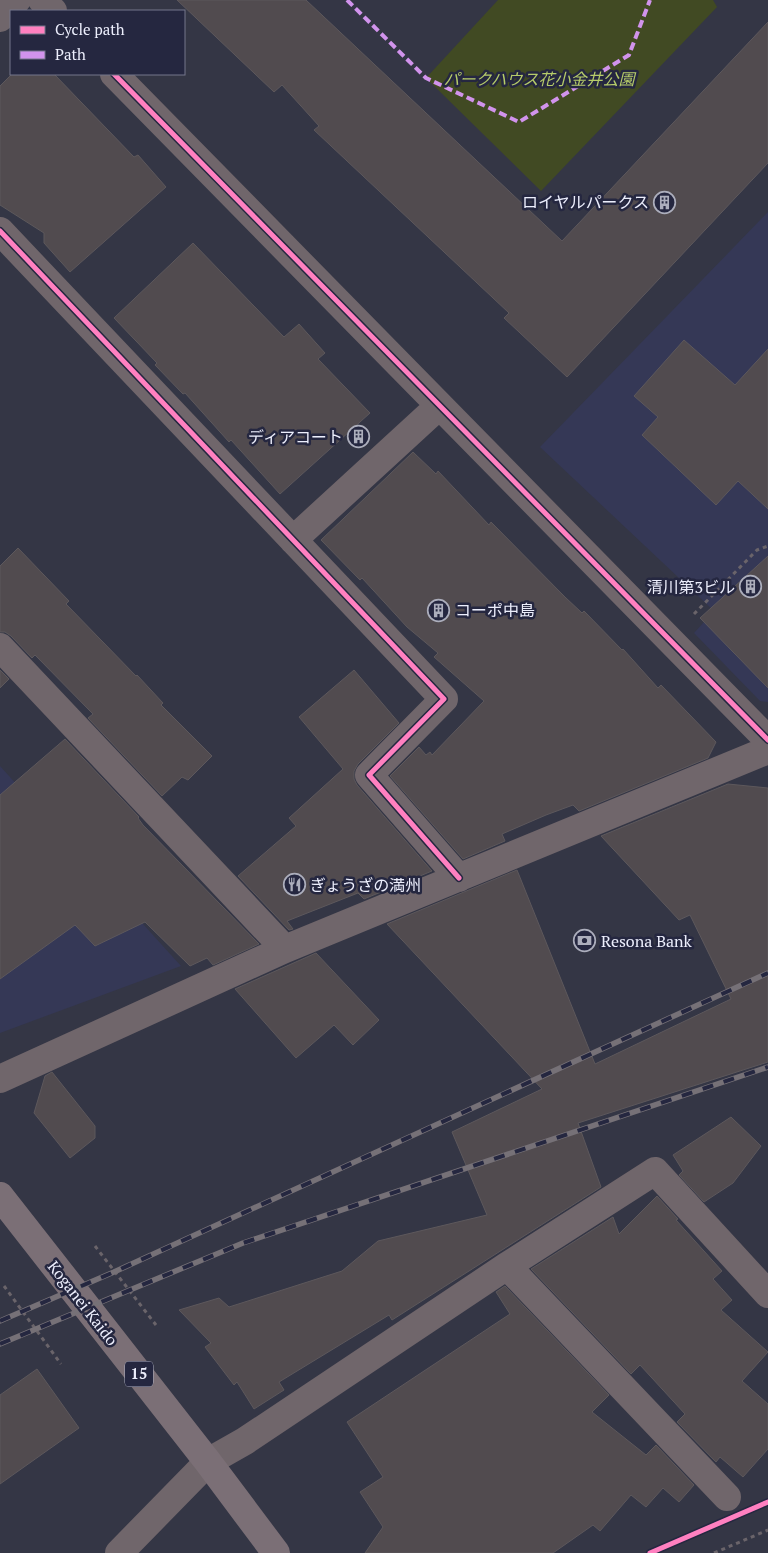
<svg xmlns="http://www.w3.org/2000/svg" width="768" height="1553" font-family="'PT Serif','Noto Sans JP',serif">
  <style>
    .built { fill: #353856 }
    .green { fill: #414a23 }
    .building { fill: #514b4f; stroke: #5d585c }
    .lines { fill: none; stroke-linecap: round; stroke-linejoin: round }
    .path { stroke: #6a646a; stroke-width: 3; stroke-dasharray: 4 4; stroke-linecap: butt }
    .minor { stroke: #70666b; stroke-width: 28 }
    .major { stroke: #7b6f76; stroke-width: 28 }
    .rail-casing { stroke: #767177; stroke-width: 5.5 }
    .rail { stroke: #252740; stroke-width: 4; stroke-dasharray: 11; stroke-linecap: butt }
    .quiet { stroke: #d193ec; stroke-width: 4; stroke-dasharray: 8 4; stroke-linecap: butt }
    .cycleway-casing { stroke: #252740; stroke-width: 8 }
    .cycleway { stroke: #ff80c0; stroke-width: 5 }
    .labels { text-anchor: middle; stroke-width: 5; stroke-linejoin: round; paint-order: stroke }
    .shield { fill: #252740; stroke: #b0b2c4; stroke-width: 1 }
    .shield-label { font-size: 15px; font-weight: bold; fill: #eceefc }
    .park-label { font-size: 16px; font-style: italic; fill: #b6cc69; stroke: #252740 }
    .poi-label { font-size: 16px; fill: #eceefc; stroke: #252740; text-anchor: end }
    .street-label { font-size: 16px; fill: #eceefc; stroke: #252740 }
  </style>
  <rect width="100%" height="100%" fill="#343645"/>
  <path class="built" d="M768,212V702L760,701L694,633L714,611L540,447Z
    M0,766L181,966L0,1033Z"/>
  <path class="green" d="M498,0H713L717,7L541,191L426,78Z"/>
  <path class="building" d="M177,0H306L562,241L768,22V163L567,377L504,318L509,313L314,130L319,126L282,85L274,92Z
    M12,74H54L134,157L138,155L166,187L70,272L44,243V233L0,205V86Z
    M193,243L284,337L299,324L325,353L318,359L370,413L280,494L231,440L229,442L185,393L183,394L155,365L157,363L114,318Z
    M684,340L735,385L768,349V509L738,481L716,505L642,435L658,417L634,396Z
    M413,452L436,474L438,471L489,525L491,522L565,597L582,613L584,611L622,650L623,649L658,688L661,685L716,742L708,758L579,811L573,805L546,815L502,834L505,841L463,859L390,776L419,747L426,755L430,752L432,755L484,701L434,657L438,653L407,627L362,578L360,580L321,540Z
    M18,548L69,601L66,604L136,676L137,675L163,703L161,705L212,756L188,780L182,777L162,796L88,718L93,714L35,655L32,658L11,636L5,632H0V566Z
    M768,556V688L700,618Z
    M0,670L9,679L0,688Z
    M354,670L399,723L358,764L354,771V779L357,785L432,871L364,899L358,893L287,921L293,929L289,930L238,876L296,826L289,818L343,769L299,717Z
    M65,739L139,817L138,818L143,825L259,944L213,965L207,958L190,966L145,922L95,946L75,925L0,979V795Z
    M728,784L768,788V1062L578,1123L601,1187L392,1320L389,1315L279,1382L284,1390L254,1409L237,1382L234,1385L205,1347L211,1343L179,1310L219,1298L229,1307L342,1271L378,1241L487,1215L452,1132L542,1089L387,924L517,870L595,1064L731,999L690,915L679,920L601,836Z
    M316,953L379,1020L353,1045L334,1025L296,1058L235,989Z
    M52,1072L95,1126V1138L70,1158L34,1113L45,1076Z
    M731,1117L761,1146L733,1183L704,1202L679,1175L683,1171L673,1155Z
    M657,1196L678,1219L676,1220L722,1271L713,1279L732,1300L721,1310L768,1352L742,1381L768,1404V1449L743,1477L720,1457L716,1462L677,1422L685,1414L640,1365L631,1374L531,1269L613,1217L619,1234Z
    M505,1286L609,1395L592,1412L646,1455L656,1445L694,1485L679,1502L663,1488L646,1507L631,1495L600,1531L593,1525L553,1553H365L383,1527L360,1492L383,1477L347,1422L510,1314L496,1292Z
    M37,1369L79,1428L0,1484V1395Z"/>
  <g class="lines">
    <path class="path" d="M694,614L757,550L768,546
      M95,1246L156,1325
      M4,1286L61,1364
      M714,1553L768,1530"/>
    <path class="minor" d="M42,0L53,11
      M0,18L17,0
      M114,74L768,740
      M0,231L444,699L369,775L459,878
      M293,540L439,406
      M0,647L285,949
      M0,1079L285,949L768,750
      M507,1266L727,1497
      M119,1553L208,1462L245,1441L507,1266L655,1171L768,1294"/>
    <path class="major" d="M0,1196L208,1462L276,1553"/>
    <defs>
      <path id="rail" d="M0,1321L114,1272L768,973
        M0,1344L243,1243L768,1067"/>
    </defs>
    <use href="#rail" class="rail-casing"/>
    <use href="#rail" class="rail"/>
    <path class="quiet" d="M347,0L426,78L519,122L629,55L650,0"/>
    <defs>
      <path id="cycleway" d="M114,74L768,740
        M0,231L444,699L369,775L459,878
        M650,1553L768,1502"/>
    </defs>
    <use href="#cycleway" class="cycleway-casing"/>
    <use href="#cycleway" class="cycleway"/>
  </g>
  <defs>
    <symbol id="building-ring" viewBox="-11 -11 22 22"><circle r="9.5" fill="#252740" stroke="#acaebc" stroke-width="1.5"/><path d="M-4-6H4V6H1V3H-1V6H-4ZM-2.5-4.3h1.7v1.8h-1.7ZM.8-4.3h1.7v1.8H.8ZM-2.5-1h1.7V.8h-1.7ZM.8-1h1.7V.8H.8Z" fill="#acaebc"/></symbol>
    <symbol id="restaurant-ring" viewBox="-11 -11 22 22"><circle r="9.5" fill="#252740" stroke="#acaebc" stroke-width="1.5"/><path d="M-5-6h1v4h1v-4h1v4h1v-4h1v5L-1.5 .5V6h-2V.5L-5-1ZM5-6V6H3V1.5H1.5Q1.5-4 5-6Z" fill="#acaebc"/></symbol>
    <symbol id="bank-ring" viewBox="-11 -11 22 22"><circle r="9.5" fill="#252740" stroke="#acaebc" stroke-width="1.5"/><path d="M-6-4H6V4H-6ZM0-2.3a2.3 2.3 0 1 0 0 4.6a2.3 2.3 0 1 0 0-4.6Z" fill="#acaebc"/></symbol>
  </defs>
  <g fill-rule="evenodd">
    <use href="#building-ring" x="652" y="190" width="25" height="25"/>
    <use href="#building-ring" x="346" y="424" width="25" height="25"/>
    <use href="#building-ring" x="738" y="574" width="25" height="25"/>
    <use href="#building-ring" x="426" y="598" width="25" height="25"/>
    <use href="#restaurant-ring" x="282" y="872" width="25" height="25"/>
    <use href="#bank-ring" x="572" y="928" width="25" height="25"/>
  </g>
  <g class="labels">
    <rect class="shield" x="125" y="1361.5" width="28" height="25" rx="4"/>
    <g class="shield-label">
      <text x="139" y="1379">15</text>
    </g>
    <g class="park-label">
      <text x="539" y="85">パークハウス花小金井公園</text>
    </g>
    <g class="poi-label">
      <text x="649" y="208">ロイヤルパークス</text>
      <text x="343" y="443">ディアコート</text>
      <text x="735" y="593">清川第3ビル</text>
      <text x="455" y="616" text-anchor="start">コーポ中島</text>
      <text x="310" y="891" text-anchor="start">ぎょうざの満州</text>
      <text x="601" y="947" text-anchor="start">Resona Bank</text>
    </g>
    <g class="street-label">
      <text transform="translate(83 1303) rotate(52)" y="6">Koganei Kaido</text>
    </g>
  </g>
  <rect x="10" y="10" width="175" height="65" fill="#252740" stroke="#75778b"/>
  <rect x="20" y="26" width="25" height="8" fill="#ff80c0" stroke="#75778b"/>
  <text x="55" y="35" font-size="15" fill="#eceefc">Cycle path</text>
  <rect x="20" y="51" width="25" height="8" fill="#d193ec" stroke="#75778b"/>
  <text x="55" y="60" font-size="15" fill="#eceefc">Path</text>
</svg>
